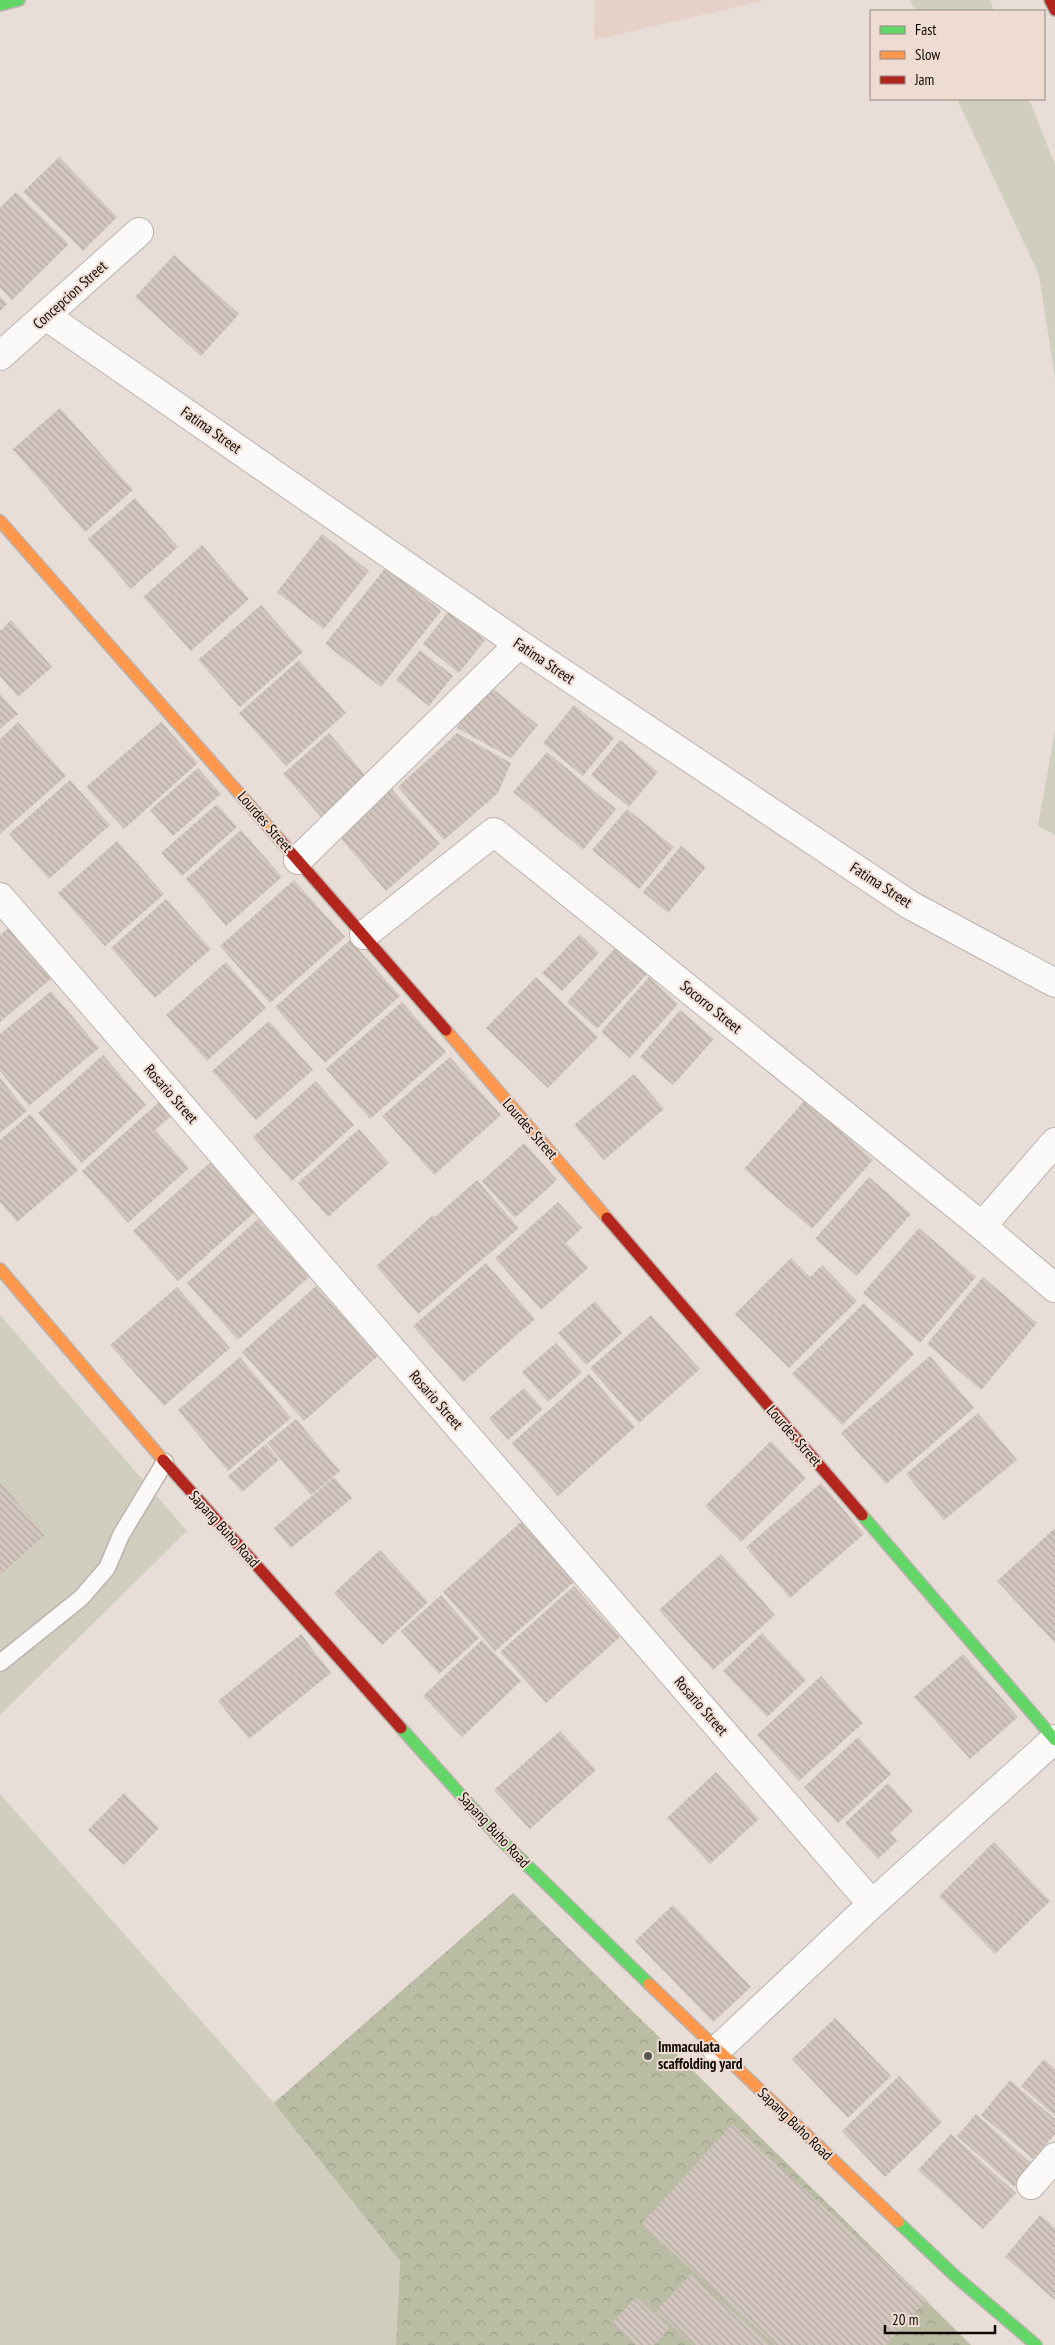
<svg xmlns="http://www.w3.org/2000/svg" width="1055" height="2345" font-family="'PT Sans Narrow',sans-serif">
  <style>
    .built { fill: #e5d1c7 }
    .green { fill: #d0cfbf }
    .forest { fill: url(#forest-crowns) }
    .building { fill: url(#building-back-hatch) }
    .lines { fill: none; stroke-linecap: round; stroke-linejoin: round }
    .lane-casing { stroke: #bbb3af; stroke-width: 19 }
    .street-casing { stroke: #bbb3af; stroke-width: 30 }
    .fast-casing { stroke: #bbb3af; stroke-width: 14 }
    .slow-casing { stroke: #bbb3af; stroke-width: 14 }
    .jam-casing { stroke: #bbb3af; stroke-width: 14 }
    .lane { stroke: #fcfaf9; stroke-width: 16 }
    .street { stroke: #fcfaf9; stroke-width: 28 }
    .fast { stroke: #63d668; stroke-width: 11 }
    .slow { stroke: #ff974d; stroke-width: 11 }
    .jam { stroke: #b3261e; stroke-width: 11 }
    .poi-dot { fill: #5c5450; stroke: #eedbd1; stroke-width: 2 }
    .labels { text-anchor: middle; stroke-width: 4; stroke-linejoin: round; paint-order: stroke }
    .street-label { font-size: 15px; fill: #100a07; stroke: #eedbd1 }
    .poi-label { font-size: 15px; font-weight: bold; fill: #100a07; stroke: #eedbd1; text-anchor: start }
  </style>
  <defs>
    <pattern id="forest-crowns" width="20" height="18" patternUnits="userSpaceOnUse" patternTransform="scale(1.25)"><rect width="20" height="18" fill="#babca4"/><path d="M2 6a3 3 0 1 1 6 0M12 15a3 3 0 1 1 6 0" fill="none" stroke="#9fa08c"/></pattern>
    <pattern id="building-back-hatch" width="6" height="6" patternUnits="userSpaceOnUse" patternTransform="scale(1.25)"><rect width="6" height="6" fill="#d2c6be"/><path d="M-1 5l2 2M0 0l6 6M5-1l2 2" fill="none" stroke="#b3a9a2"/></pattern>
  </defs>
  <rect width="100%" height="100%" fill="#e8ddd7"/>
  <path class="built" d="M595,0H762V1L594,40Z"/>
  <path class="green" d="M910,0H990L994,11H915Z
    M957,99H1029L1055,165V378L1039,275Z
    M1055,730V835L1038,826Z
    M0,1315L187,1531L0,1715Z
    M0,1794L274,2103L400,2261L396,2345H0Z"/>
  <path class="forest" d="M513,1893L971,2345H396L400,2261L274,2103Z"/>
  <path class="building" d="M59,157L117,217L83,251L23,192Z
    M16,192L69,244L12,300L0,288V208Z
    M174,255L239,314L201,356L135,297Z
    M0,296L7,304L0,311Z
    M60,408L133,490L85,532L13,449Z
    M135,498L178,547L131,589L88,539Z
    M322,534L369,571L324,629L277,592Z
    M202,545L249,599L191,651L143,597Z
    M386,567L441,611L381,687L325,644Z
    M261,605L303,652L240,707L198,660Z
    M449,611L485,640L459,673L423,644Z
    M11,620L52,667L18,697L0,676V631Z
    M420,650L453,676L429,706L396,680Z
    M299,660L346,713L286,766L239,713Z
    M487,684L538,725L511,758L457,728L461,718Z
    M0,694L18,714L0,729Z
    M574,705L614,738L583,776L543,743Z
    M18,722L66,776L0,834V739Z
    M161,722L198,763L124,829L86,787Z
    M329,733L368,778L322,818L283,774Z
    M457,733L511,763L498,793L444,840L398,787Z
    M620,740L658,772L629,807L591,775Z
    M547,752L616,809L583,850L513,792Z
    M198,768L221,794L173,836L150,810Z
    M70,780L110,825L49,879L9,834Z
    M391,788L440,844L386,891L337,834Z
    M217,804L237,827L182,876L161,853Z
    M627,809L674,847L639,889L592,850Z
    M241,830L282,877L226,926L186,879Z
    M117,841L164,894L105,946L58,893Z
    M681,846L706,867L668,913L643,892Z
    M294,880L345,937L270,1003L220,946Z
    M166,899L211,949L155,998L111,948Z
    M10,927L52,978L0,1022V935Z
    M580,934L599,953L562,991L542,973Z
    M350,940L400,996L325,1063L275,1007Z
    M618,945L648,973L597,1029L567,1002Z
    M226,962L266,1008L207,1061L166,1015Z
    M536,977L598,1037L548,1088L486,1028Z
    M649,977L678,1004L630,1058L601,1032Z
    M51,991L99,1048L29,1106L0,1071V1034Z
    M402,1002L446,1052L370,1119L326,1069Z
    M680,1010L714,1039L673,1085L640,1057Z
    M269,1021L313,1070L256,1120L212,1071Z
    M103,1055L146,1105L82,1163L38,1113Z
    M450,1057L501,1115L434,1175L382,1116Z
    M634,1074L664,1109L604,1160L574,1125Z
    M0,1078L27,1111L0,1133Z
    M316,1081L354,1125L292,1181L253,1137Z
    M805,1100L873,1160L812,1229L744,1169Z
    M159,1102L171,1116L155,1130L189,1168L128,1223L82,1171Z
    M30,1114L78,1170L17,1222L0,1202V1140Z
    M359,1129L389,1163L328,1217L298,1183Z
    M524,1143L557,1180L515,1218L482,1181Z
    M212,1161L256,1211L178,1281L133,1231Z
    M869,1177L911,1214L857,1276L815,1239Z
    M477,1180L519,1228L418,1314L376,1266L433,1215L435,1217Z
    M558,1202L582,1228L566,1243L588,1268L541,1310L495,1258Z
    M258,1219L309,1277L238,1340L187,1283Z
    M919,1228L976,1277L920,1343L863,1293Z
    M791,1258L810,1277L822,1265L857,1301L789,1368L735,1314Z
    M486,1263L535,1319L463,1382L413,1326Z
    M983,1277L1037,1323L981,1390L927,1344Z
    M316,1286L378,1356L304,1421L242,1352Z
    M177,1287L230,1348L164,1406L110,1345Z
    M595,1301L622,1333L586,1365L558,1333Z
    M864,1303L914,1354L842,1425L792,1374Z
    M651,1315L700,1369L639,1423L590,1368Z
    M556,1343L582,1372L548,1402L522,1372Z
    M930,1356L974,1408L886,1484L841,1433Z
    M240,1357L291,1418L228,1471L178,1410Z
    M589,1374L635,1427L558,1496L512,1443Z
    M524,1388L543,1409L508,1440L489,1418Z
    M978,1413L1017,1460L944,1520L906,1474Z
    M296,1419L340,1471L311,1495L267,1443Z
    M771,1441L806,1478L741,1542L705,1506Z
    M266,1444L279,1460L242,1492L228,1476Z
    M334,1477L352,1498L291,1548L274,1528Z
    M0,1482L45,1535L0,1575Z
    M821,1483L864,1534L790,1598L746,1547Z
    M522,1521L575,1581L495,1651L443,1592Z
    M1054,1529L1055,1530V1643L997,1581Z
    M380,1550L428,1602L382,1645L334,1593Z
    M721,1554L775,1615L713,1670L659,1610Z
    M574,1586L620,1637L546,1703L500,1652Z
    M441,1595L479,1638L439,1674L401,1631Z
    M762,1633L806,1680L767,1717L723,1671Z
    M301,1634L331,1673L249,1739L218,1701Z
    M482,1640L521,1681L462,1737L423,1696Z
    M963,1654L1018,1717L970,1759L914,1697Z
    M821,1676L863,1723L799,1781L757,1735Z
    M560,1731L596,1770L530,1829L494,1790Z
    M858,1737L891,1774L838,1823L804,1787Z
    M716,1772L759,1819L710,1864L667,1818Z
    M888,1783L913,1811L890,1833L897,1841L878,1859L845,1823Z
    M124,1793L159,1828L124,1865L88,1830Z
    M994,1842L1050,1901L995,1954L939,1896Z
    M673,1905L751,1987L713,2022L635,1941Z
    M835,2018L891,2076L848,2118L792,2059Z
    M1044,2059L1055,2069V2116L1021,2086Z
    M899,2076L942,2122L885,2177L842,2131Z
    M1010,2080L1055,2119V2134L1033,2159L981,2115Z
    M976,2114L1033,2165L1014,2187L957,2136Z
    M732,2124L927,2300L886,2345H775L641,2224Z
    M951,2134L1016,2193L983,2229L918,2170Z
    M1040,2215L1055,2228V2300L1005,2257Z
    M691,2274L770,2345H693L656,2311Z
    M636,2297L670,2328L654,2345H636L612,2323Z"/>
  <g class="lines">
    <defs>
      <path id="lane" d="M0,1663L81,1598L107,1568L121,1535L165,1462"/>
      <path id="street" d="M46,316L519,644L910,905L1055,983
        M0,356L139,232
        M298,860L519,644
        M0,897L872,1904
        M364,935L494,832L982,1226L1055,1288
        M982,1226L1055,1142
        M717,2050L872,1904L1055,1739
        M1031,2185L1055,2157"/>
      <path id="fast" d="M0,5L19,0
        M862,1515L1055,1740
        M401,1728L500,1839L649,1984
        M898,2222L955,2276L1036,2345"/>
      <path id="slow" d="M0,521L280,840
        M446,1030L607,1218
        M0,1269L163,1460
        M649,1984L898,2222"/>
      <path id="jam" d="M1050,0L1055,10
        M280,840L446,1030
        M607,1218L862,1515
        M163,1460L401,1728"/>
    </defs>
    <use href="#lane" class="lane-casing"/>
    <use href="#street" class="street-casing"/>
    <use href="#fast" class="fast-casing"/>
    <use href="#slow" class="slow-casing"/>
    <use href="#jam" class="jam-casing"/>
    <use href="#lane" class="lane"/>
    <use href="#street" class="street"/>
    <use href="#fast" class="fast"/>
    <use href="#slow" class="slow"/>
    <use href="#jam" class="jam"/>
  </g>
  <circle class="poi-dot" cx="648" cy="2056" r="5"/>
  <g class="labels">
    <g class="street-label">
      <text transform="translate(70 295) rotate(-42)" y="5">Concepcion Street</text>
      <text transform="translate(211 430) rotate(35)" y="5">Fatima Street</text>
      <text transform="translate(544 661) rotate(34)" y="5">Fatima Street</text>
      <text transform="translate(265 822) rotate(49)" y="5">Lourdes Street</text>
      <text transform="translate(881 885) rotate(33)" y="5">Fatima Street</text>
      <text transform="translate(711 1007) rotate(39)" y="5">Socorro Street</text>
      <text transform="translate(171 1094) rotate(49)" y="5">Rosario Street</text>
      <text transform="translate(530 1129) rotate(49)" y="5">Lourdes Street</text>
      <text transform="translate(436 1400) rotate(49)" y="5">Rosario Street</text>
      <text transform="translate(794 1436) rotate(49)" y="5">Lourdes Street</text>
      <text transform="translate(224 1529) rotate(48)" y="5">Sapang Buho Road</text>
      <text transform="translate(701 1706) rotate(49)" y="5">Rosario Street</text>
      <text transform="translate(494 1830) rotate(47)" y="5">Sapang Buho Road</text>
      <text transform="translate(795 2124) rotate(44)" y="5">Sapang Buho Road</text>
    </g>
    <g class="poi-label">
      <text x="658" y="2052">Immaculata<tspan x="658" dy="17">scaffolding yard</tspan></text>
    </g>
  </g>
  <rect x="870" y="10" width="175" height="90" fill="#eedbd1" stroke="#958780"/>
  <rect x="880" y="26" width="25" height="8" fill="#63d668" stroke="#958780"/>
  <text x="915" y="35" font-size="15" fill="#100a07">Fast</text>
  <rect x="880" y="51" width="25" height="8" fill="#ff974d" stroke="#958780"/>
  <text x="915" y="60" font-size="15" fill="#100a07">Slow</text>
  <rect x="880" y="76" width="25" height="8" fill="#b3261e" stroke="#958780"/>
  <text x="915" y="85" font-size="15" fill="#100a07">Jam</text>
  <path d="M885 2325v8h110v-8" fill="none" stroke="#100a07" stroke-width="2.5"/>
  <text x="892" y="2325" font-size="15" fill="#100a07" stroke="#eedbd1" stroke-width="4" paint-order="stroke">20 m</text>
</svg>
